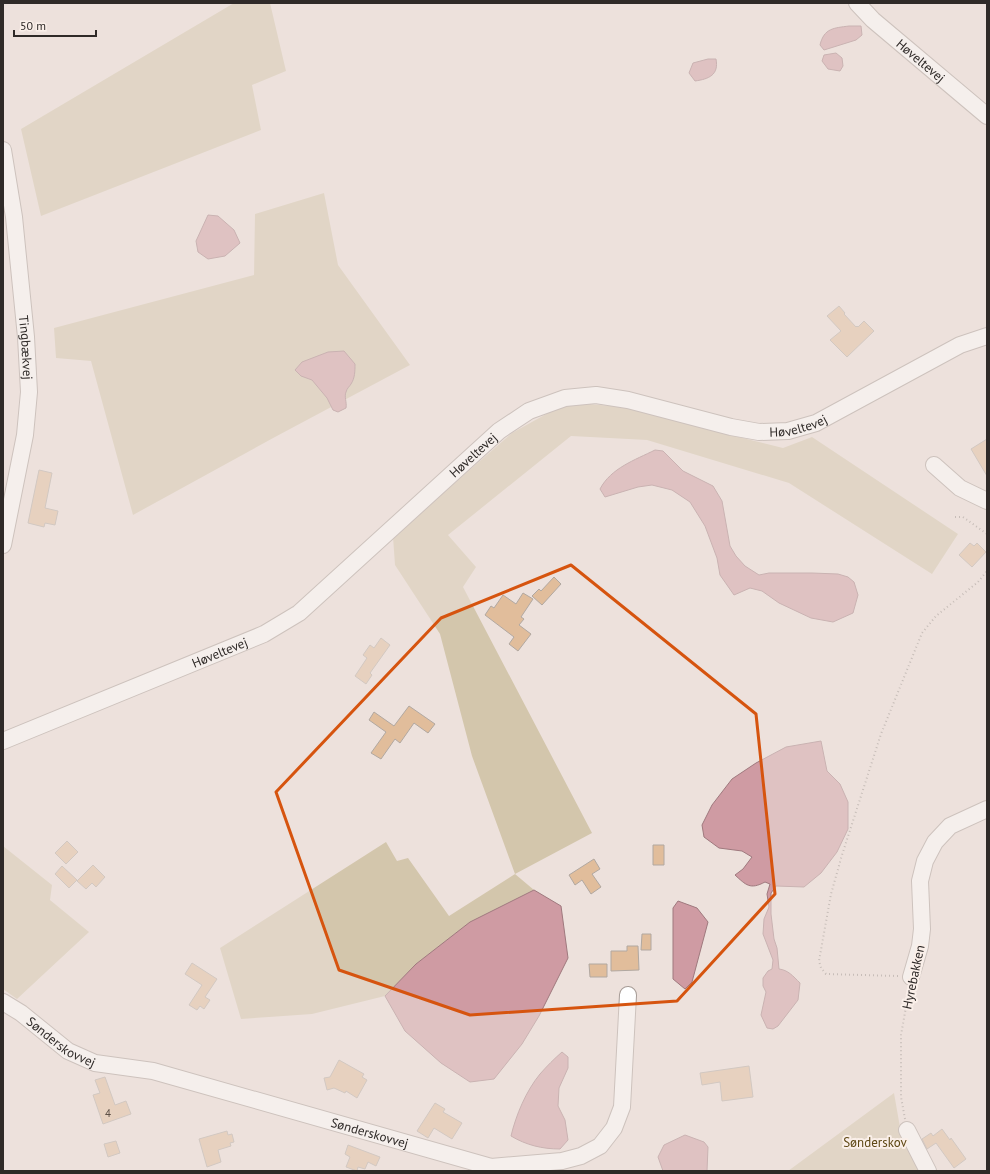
<svg xmlns="http://www.w3.org/2000/svg" width="990" height="1174" font-family="'PT Sans',sans-serif">
  <style>
    .green { fill: #d3c6ac }
    .water { fill: #cf9ba3; stroke: #9f797e }
    .building { fill: #e1bd9b; stroke: #b1a8a1 }
    .lines { fill: none; stroke-linecap: round; stroke-linejoin: round }
    .minor-casing { stroke: #a79c97; stroke-width: 18 }
    .path { stroke: #99908c; stroke-width: 2; stroke-dasharray: 1 3; stroke-linecap: butt }
    .minor { stroke: #fff; stroke-width: 16 }
    .marked { fill: none; stroke: #d6540f; stroke-width: 3; stroke-linejoin: round }
    .labels { text-anchor: middle; stroke-width: 4; stroke-linejoin: round; paint-order: stroke }
    .number-label { font-size: 11px; fill: #5c4f45 }
    .street-label { font-size: 13px; fill: #2f2a28; stroke: #faefe9 }
    .park-label { font-size: 13px; fill: #5e4814; stroke: #faefe9 }
  </style>
  <rect width="100%" height="100%" fill="#ede1dc"/>
  <path class="green" d="M234,3H270L286,71L252,85L261,130L41,216L21,129Z
    M324,193L338,265L410,365L275,437L133,515L91,361L56,358L54,328L254,275L255,214Z
    M568,402L632,408L710,430L783,448L812,437L958,534L932,574L789,483L647,440L571,436L448,535L476,567L463,587L592,833L515,874L534,890L470,922L416,964L385,996L312,1014L241,1019L220,948L386,842L397,861L408,858L449,916L515,874L472,756L440,634L395,565L393,537L512,433Z
    M3,846L52,885L50,900L89,932L17,999L3,989Z
    M894,1093L901,1133L925,1171H788Z"/>
  <path class="water" d="M849,26H861L862,35L856,40L824,50L820,45C824,28 834,28 849,26Z
    M836,53L842,58L843,66L840,71L828,69L822,61L824,55Z
    M708,59H716C719,75 709,79 695,81L689,73L693,63Z
    M208,215L218,216L234,230L240,243L225,256L208,259L198,252L196,241Z
    M344,351L355,364C355,371 355,378 351,384C350,386 347,388 346,392C344,397 347,402 346,408L338,412L333,410L327,398L312,380L301,376L295,370L302,362L328,352Z
    M655,450L663,451L683,471L713,486L722,501L730,546L736,556L745,566L759,575L769,573H812L838,574L848,577L854,582L858,595L853,613L833,622L811,618L779,603L762,591L750,588L734,595L720,575L717,558L705,526L690,502L672,490L652,485L638,487L605,497L600,489C611,468 635,460 655,450Z
    M821,741L827,771L840,784L848,802V829L837,852L821,873L804,887L776,886L771,893V914L774,939L777,948L779,969C788,970 793,976 800,983L798,1000L778,1026L773,1029L767,1028L761,1015L766,992L763,986V978L768,971L772,969L773,960L763,934L764,919L769,907L767,894L770,884L765,882C750,890 746,885 735,875L743,869L752,857L742,851L719,848L704,837L702,825L712,805L732,779L756,763L786,747Z
    M534,890L561,906L568,958L539,1016L522,1044L494,1079L470,1082L441,1063L405,1031L385,996L416,964L470,922Z
    M678,901L697,908L708,922L692,982L685,989L673,979V908Z
    M562,1052L568,1057V1068L559,1088L558,1106L565,1120L568,1140L560,1149C542,1149 526,1145 511,1136C516,1115 526,1091 540,1074C547,1066 554,1059 562,1052Z
    M685,1135L704,1142L708,1147L707,1171H663L658,1157L664,1145Z"/>
  <path class="building" d="M839,306L845,313L844,314L856,327L857,326L858,327L864,321L874,331L847,357L830,340L841,331L827,316Z
    M987,439V476L971,449Z
    M39,470L52,473L45,508L58,511L55,525L45,523L44,527L28,523Z
    M970,543L974,546L977,543L986,552L972,567L959,555Z
    M554,577L561,584L542,605L532,596L539,589L541,591Z
    M523,593L533,599L521,617L524,619L519,625L531,634L518,651L509,644L514,637L485,615L491,606L494,608L503,595L516,604Z
    M381,638L390,645L370,673L372,675L366,684L355,676L367,658L363,655L370,645L374,648Z
    M409,706L435,724L428,733L414,723L400,743L395,739L381,759L371,753L386,732L369,720L374,712L394,726Z
    M67,841L78,852L66,864L55,853Z
    M653,845H664V865H653Z
    M594,859L600,869L592,874L601,887L591,894L582,880L575,885L569,875Z
    M93,865L105,877L96,887L92,883L86,889L77,881Z
    M62,866L77,880L69,888L55,874Z
    M642,934H651V950H641Z
    M627,946H638L639,970L611,971V951H627Z
    M192,963L217,979L205,997L210,1000L204,1009L200,1006L197,1010L189,1005L202,985L185,974Z
    M589,964H607V977H590Z
    M339,1060L364,1074L362,1077L367,1080L357,1098L346,1091L345,1093L334,1088L327,1090L324,1078L330,1077Z
    M749,1066L753,1097L722,1101L720,1082L702,1085L700,1073Z
    M105,1077L115,1105L126,1101L131,1114L103,1124L93,1095L100,1093L95,1080Z
    M435,1103L445,1109L443,1112L462,1123L452,1139L434,1128L428,1138L417,1131Z
    M942,1129L950,1140L951,1138L966,1159L954,1168L936,1143L927,1149L922,1139L931,1133L933,1136Z
    M227,1131L228,1135L232,1134L234,1142L230,1143L231,1146L218,1150L221,1162L207,1167L199,1139Z
    M116,1141L120,1153L108,1157L104,1144Z
    M348,1145L380,1157L376,1166L368,1162L365,1169L358,1167L357,1171L346,1167L350,1157L345,1154Z"/>
  <g class="lines">
    <defs>
      <g id="minor">
        <path id="s1" d="M857,3L873,20L987,116"/>
        <path id="s2" d="M3,150L14,217L26,337L29,392L25,435L3,545"/>
        <path d="M934,465L960,488L987,501"/>
        <path id="s3" d="M3,741L264,634L299,613L499,431L529,411L565,398L596,395L628,400L731,427L759,432L788,431L816,423L960,345L987,336"/>
        <path d="M911,977L920,946L922,929L920,881L925,861L935,842L950,826L987,809"/>
        <path id="s4" d="M3,1002L21,1013L68,1051L95,1063L153,1071L491,1167L562,1161L581,1156L600,1146L614,1128L622,1107L628,995"/>
        <path d="M907,1130L928,1171"/>
      </g>
    </defs>
    <use href="#minor" class="minor-casing"/>
    <path class="path" d="M955,517H963L987,534
      M898,976L826,974L821,968L819,961L831,894L842,855L881,734L922,633L936,616L978,582L987,571
      M905,1119L901,1097V1035L909,990"/>
    <use href="#minor" class="minor"/>
  </g>
  <path d="M0 0H990V1174H0ZM571,565L756,714L775,894L677,1001L470,1015L339,970L276,792L441,618Z" fill="#ede1dc" fill-opacity=".55" fill-rule="evenodd"/>
  <path class="marked" d="M571,565L756,714L775,894L677,1001L470,1015L339,970L276,792L441,618Z"/>
  <g class="labels">
    <g class="number-label">
      <text x="108" y="1117">4</text>
    </g>
    <g class="street-label">
      <text dy="5" stroke="none"><textPath href="#s1" startOffset="86">Høveltevej</textPath></text>
      <text dy="5" stroke="none"><textPath href="#s2" startOffset="199">Tingbækvej</textPath></text>
      <text dy="5" stroke="none"><textPath href="#s3" startOffset="906">Høveltevej</textPath></text>
      <text dy="5" stroke="none"><textPath href="#s3" startOffset="558">Høveltevej</textPath></text>
      <text dy="5" stroke="none"><textPath href="#s3" startOffset="234">Høveltevej</textPath></text>
      <text transform="translate(913 977) rotate(-78)" y="5">Hyrebakken</text>
      <text dy="5" stroke="none"><textPath href="#s4" startOffset="71">Sønderskovvej</textPath></text>
      <text dy="5" stroke="none"><textPath href="#s4" startOffset="395">Sønderskovvej</textPath></text>
    </g>
    <g class="park-label">
      <text x="875" y="1147">Sønderskov</text>
    </g>
  </g>
  <rect width="990" height="1174" fill="none" stroke="#2f2a28" stroke-width="8"/>
  <path d="M14 30v6h82v-6" fill="none" stroke="#2f2a28" stroke-width="2"/>
  <text x="20" y="30" font-size="12" fill="#2f2a28" stroke="#faefe9" stroke-width="3" paint-order="stroke">50 m</text>
</svg>
